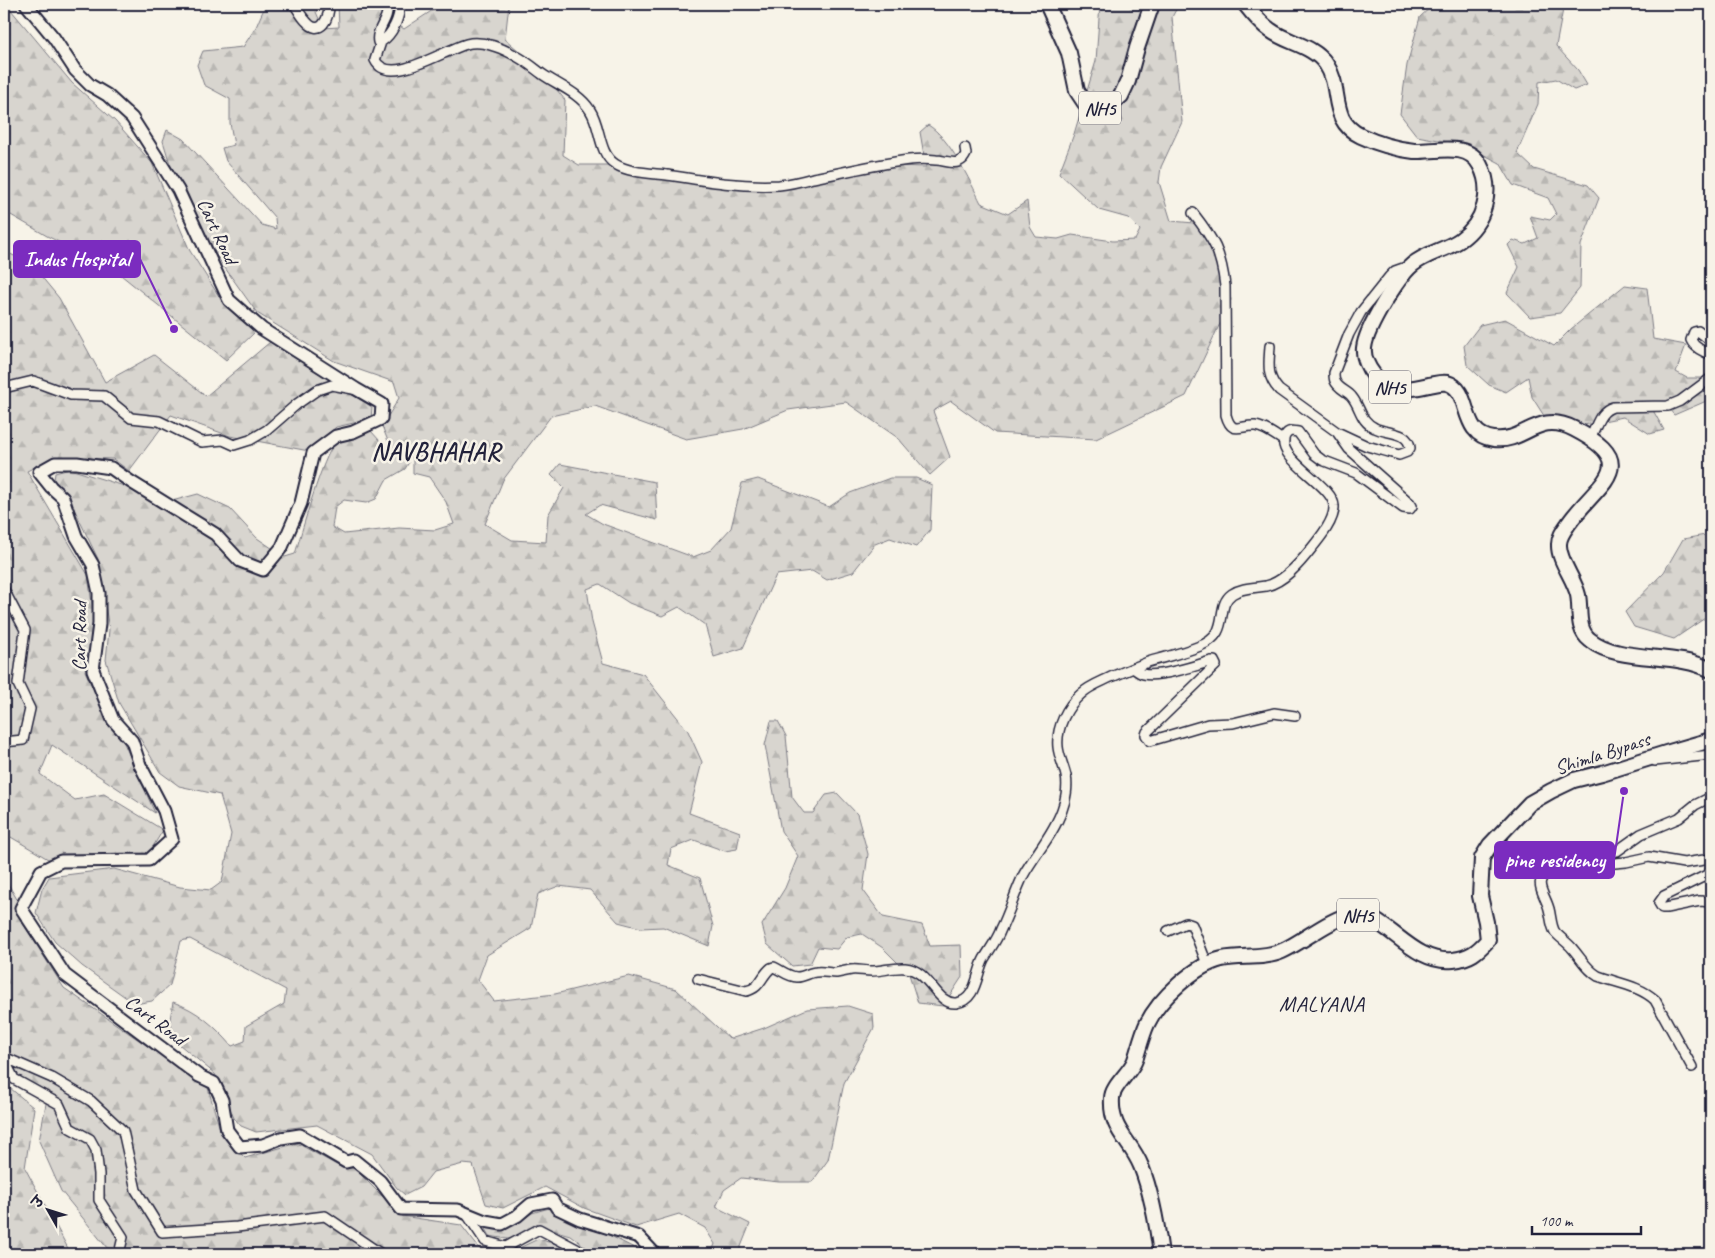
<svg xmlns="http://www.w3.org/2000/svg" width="1715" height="1258" font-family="Caveat,'Playpen Sans Deva',sans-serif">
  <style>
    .forest { fill: url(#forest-firs); stroke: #7d7c85 }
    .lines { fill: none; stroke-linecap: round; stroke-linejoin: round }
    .minor-casing { stroke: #22223b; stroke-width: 12 }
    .major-casing { stroke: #22223b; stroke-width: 15 }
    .highway-casing { stroke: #22223b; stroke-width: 18 }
    .minor { stroke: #f7f3e8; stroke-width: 9 }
    .major { stroke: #f7f3e8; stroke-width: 11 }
    .highway { stroke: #f7f3e8; stroke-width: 14 }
    .labels { text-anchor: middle; stroke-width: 5; stroke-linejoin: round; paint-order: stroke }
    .shield { fill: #f7f3e8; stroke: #62616f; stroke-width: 1 }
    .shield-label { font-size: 19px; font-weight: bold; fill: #22223b }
    .street-label { font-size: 20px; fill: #22223b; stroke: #f7f3e8 }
    .quarter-label { font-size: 22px; letter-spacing: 1px; fill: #22223b; stroke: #f7f3e8 }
    .district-label { font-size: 25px; font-weight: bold; letter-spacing: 1px; fill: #22223b; stroke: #f7f3e8 }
    .leader { fill: none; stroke: #7b2cbf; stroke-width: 2 }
    .callout-dot { fill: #7b2cbf; stroke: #f7f3e8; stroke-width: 2 }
    .callout { fill: #7b2cbf; stroke: #7b2cbf; stroke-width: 2 }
    .callout-label { font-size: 21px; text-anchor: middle; font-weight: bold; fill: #fff }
  </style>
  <defs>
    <pattern id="forest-firs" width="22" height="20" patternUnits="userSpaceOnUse" patternTransform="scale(1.25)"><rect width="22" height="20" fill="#d8d5cf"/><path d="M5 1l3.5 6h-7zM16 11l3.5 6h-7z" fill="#b9b7b3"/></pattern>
  </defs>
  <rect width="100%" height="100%" fill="#f7f3e8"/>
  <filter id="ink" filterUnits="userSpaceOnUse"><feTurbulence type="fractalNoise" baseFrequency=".02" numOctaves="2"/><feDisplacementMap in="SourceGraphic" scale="10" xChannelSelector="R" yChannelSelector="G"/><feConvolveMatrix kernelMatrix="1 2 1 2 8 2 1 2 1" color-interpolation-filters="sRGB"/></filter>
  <g filter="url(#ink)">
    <path class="forest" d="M4,4H6L72,83L115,121L152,163L190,251L224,304L255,332L226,360L116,271L47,236L4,211Z
      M266,4H319L316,12L323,28L339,27L338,4H384L388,18L404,29L442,4H509L505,39L540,69L565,100L563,155L579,165H621L768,189L895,166L926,167L920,132L928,125C949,137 970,181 981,203L1008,214L1027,201L1030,227L1036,237L1058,239L1072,235L1113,241L1135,240L1140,230L1128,218L1099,210L1059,173L1074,134L1096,61L1100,4H1179L1172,17L1182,122L1161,167L1159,182L1171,221L1206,224L1222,252L1231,300L1186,396L1096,439L995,433L951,401L933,411L950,457L930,475L898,438L846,402L788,410L743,429L686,439L595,406L551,416L503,480L485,524L512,540L546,542L548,515L564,488L551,475L560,464L655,482L657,520L600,505L586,514L603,524L693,557L711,550L731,528L742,483L758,479L829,507L850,493L890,478H916L932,485L930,530L916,547L890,538L875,544L853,572L827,580L812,571L776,575L743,648L714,657L705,625L679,607L662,616L629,603L600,584L587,589L592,622L603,663L643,674L688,731L702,762L689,813L740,832L737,849L725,851L694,840L671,849L668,865L700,878L713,926L709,946L663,927L641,928L618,922L590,890L559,886L538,894L531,928L487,955L478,980L494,1001L555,994L629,976L676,989L730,1039L764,1028L807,1009L848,1006L873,1014L874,1028L844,1083L828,1160L812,1182H779L741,1178L724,1190L716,1207L750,1224L738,1254H711L715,1244L705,1228L679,1214L636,1227L584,1208L545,1187L503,1208L486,1204L473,1165L463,1164L433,1172L421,1187L405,1195L397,1188L372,1154L317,1125L256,1132L241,1126L234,1118L215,1074L174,1040L170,1019L173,1002C197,1010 216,1027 232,1046L245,1041L246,1026L284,1004L286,990L190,939L181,941L170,985L152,1001L135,1004L82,966L55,942L36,913L42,889L49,877L114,869L180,887L211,890L222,882L231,834L220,795L179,786L160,772L119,703L106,660L109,630L98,559L68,496L54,480L55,473L70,469L172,501L198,494L230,509L257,538L285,557L295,554C301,535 323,454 335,444C345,437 360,434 371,431L388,450L409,462L405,469L386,480L376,499L366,503L344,500L335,507L332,527L344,534L399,528L435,530L454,524L446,502L429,477L413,473V458L390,446L382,426L399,398L394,382L334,361L257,313L215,254L170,164L163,141L167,130L183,139L262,225L276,229L275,218L226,161L222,148L234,145L230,123V99L204,85L197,65L203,51L243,47L256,27Z
      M1434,4H1564L1556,46L1578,70L1587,85L1574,90L1556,79L1539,82L1538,104L1517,153L1534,169L1588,185L1599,198L1581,245L1580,288L1560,313L1530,317L1507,293L1519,267L1508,245L1513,240L1525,244L1538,238L1530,216L1550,220L1556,214L1548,198L1513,185L1500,163L1465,145L1417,136L1400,114L1407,65L1420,17Z
      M4,251L31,264L59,298L105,382L154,355L206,396L270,342L372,407L371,419L336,427L309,451L230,436L171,415L129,471L113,459L55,457L27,471L88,575L95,626L85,671L113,730L124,743L155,813L52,745L40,774L75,800L104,794L163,830L148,855L48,859L4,833Z
      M1625,285L1647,288L1653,339L1686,345L1676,372L1687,378H1711V399L1674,415L1663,402L1650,405L1664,430L1650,434L1623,417L1579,426L1548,422L1532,397L1528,377L1506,392L1489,385L1467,365L1464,346L1480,325L1505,319L1554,346L1571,329Z
      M1711,534V614L1674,639L1634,627L1625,612L1664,572L1683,539Z
      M771,721H778L786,736L792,797L804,813H813L826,795L837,793L857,814L868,854L863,890L883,917L922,925L930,946L961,945L962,977L943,1006L918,1003L909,974L883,948L862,934L847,937L837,949L818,947L810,964L792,966L767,944L762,925L785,888L798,856L781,831L765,745Z
      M4,877L18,901L20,919L64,988L208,1088L221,1133L245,1158L297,1143L342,1168H354L402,1216L461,1225L482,1252H511L538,1239L559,1245L565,1254H160L129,1252L107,1248L61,1191L39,1141L48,1093L18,1076L4,1049Z
      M4,1083L34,1108L25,1168L71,1254H16L4,1240Z
      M549,1208L564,1217L607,1234L638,1250L640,1254H595L570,1235L546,1228L508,1239L489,1236L485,1229L490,1227L513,1226L532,1213Z"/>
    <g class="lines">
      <defs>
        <path id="minor" d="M294,4C298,9 301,16 306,21C320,38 330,18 329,4
          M387,4C390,20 375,29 378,42H381C392,35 401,17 399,4
          M381,42L375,60C389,89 449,46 471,43C487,41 504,49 518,57C527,62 534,68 542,74C558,85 579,93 590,110C601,126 598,153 615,164C629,173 651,173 667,175C705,181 741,187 779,185C790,184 802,181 813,178C845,172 877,164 909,160C918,159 928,159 936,160C943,160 952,164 958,162C963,160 964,158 966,154L965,148
          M1193,213C1214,240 1221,252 1225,286L1226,415C1232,436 1240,425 1255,426C1265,427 1276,436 1284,441
          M1711,341L1698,331L1694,332L1691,340C1694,347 1703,352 1711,354
          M1270,346C1269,364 1266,376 1279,390L1337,432L1367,446L1399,455L1407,452L1410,448C1409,431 1387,434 1375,428C1360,421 1361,408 1352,397C1348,391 1338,389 1335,381C1334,379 1334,376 1334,373L1349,334L1361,312L1389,277L1395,271L1409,266
          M4,388L33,381L71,395L104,396L131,418L159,421L202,442L223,440L234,445L250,440L267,430L297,404L317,390L332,385L353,389
          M1590,438C1597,426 1599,411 1613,407L1668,406L1680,401L1711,378
          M4,590L25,630L18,684L30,709L23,740L4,742
          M1133,668C1136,670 1139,673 1143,674C1159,678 1195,666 1211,661H1214L1216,665L1147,732L1146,735L1150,741L1208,724L1233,723L1274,713L1295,716
          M1655,761L1711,755
          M1597,859L1604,864L1626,862L1649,857L1684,863L1711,859
          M1711,873L1664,896L1659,903L1662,908H1666L1700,901L1711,902
          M1168,931L1186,923L1192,925L1207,964
          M698,979L746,991C761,988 761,976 771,968L774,967C782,971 789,977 797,977C804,977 810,972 816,972C823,971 829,973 836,973C841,972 846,971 851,970C857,969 864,971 871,971C882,971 894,967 905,968C930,970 936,1005 956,1003C977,1000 976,974 984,959C990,949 997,940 1001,929C1010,911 1015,892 1024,874C1036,853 1054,833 1062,810C1066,800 1068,786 1066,776C1064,766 1059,757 1058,747C1056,728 1067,706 1081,694C1089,686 1101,682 1111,677C1124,672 1135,667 1148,662C1165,657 1183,653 1200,646C1232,633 1214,607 1232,594C1242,587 1255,588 1266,586C1284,582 1300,563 1311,549C1320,538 1335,520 1334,506C1333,484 1274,459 1285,436C1288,430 1293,431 1298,432L1314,454L1322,460L1356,473L1403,508L1410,509L1412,506L1410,503L1349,449L1337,432
          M4,1057L52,1078L91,1101L123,1131L136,1190L162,1232L237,1227L325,1216L381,1254
          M4,1059L14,1079L59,1104L70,1128L90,1139L96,1150L99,1174V1200L123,1237L119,1254
          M1692,1067L1655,1000C1640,986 1617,983 1598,976C1586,969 1581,958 1572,948C1567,942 1560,938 1555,932C1551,926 1551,916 1549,909C1545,893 1530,881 1552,870L1594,860L1605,854L1617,851L1641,834L1679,818L1695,805L1711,797
          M466,1213L485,1241L506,1247L539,1229L586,1254
          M4,1249L8,1254"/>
        <path id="major" d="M26,4L54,38L75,70L90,85L107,95L132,118L178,190L229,300L262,329L356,389L382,404L381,419L353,432L336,436L313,453L301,503L282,547L263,570L240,561L215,534L131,482L111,468L77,463H55L39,472L51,487L63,498L76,536L93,565L99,593V624L93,670L113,720L132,741L140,765L164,811L172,839L149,860L61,861L41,871L21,908L65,975L199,1076L214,1083L222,1100L227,1130L240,1147L263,1145L281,1138L300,1135L346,1162L354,1160L380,1181L401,1209L458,1210L485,1221L502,1224L517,1216L531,1204L552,1200L557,1208L580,1219L639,1237L655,1254"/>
        <path id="highway" d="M1047,4L1069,53L1077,91L1085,103L1096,108L1108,107L1121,96L1128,81L1137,48L1152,4
          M1245,4C1252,13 1260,23 1270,30C1287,43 1313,45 1326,64C1343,89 1328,120 1361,136C1376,143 1397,149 1414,151C1435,152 1468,141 1480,165C1494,191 1484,223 1460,240C1446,250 1426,253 1412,265C1398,277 1366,328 1364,348C1363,357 1368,368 1374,375C1389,393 1408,390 1429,385C1435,384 1441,382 1447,383C1473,390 1458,435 1494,439C1525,443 1537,410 1574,429C1644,465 1598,482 1569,523C1565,529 1559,536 1559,544C1558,560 1574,578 1578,595C1581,610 1576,629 1590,640C1620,664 1675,651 1711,670
          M1161,1254C1157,1224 1152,1194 1141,1166C1130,1139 1110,1131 1112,1098C1112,1086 1131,1072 1135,1060C1139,1048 1142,1035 1147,1024C1159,999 1195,965 1222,959C1242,955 1264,959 1282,951C1303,942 1331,917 1353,915C1384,911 1411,965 1453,960C1470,958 1477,952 1488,940L1486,922L1480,896L1482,858L1490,845L1530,803L1551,791L1574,780L1602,773L1666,753L1711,740"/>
      </defs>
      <use href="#minor" class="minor-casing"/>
      <use href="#major" class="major-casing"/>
      <use href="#highway" class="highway-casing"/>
      <use href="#minor" class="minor"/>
      <use href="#major" class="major"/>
      <use href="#highway" class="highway"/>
    </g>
  </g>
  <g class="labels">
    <g class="shield">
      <rect x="1079" y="91.5" width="42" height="33" rx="4"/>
      <rect x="1369" y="370.5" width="42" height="33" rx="4"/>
      <rect x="1337" y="898.5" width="42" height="33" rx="4"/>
    </g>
    <g class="shield-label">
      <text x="1100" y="115">NH5</text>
      <text x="1390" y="394">NH5</text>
      <text x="1358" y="922">NH5</text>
    </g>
    <g class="street-label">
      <text transform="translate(218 231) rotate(65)" y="7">Cart Road</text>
      <text transform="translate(79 636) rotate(-89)" y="7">Cart Road</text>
      <text transform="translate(1602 753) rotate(-18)" y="7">Shimla Bypass</text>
      <text transform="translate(156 1020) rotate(37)" y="7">Cart Road</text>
    </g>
    <g class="quarter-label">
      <text x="1322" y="1011">MALYANA</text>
    </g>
    <g class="district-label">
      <text x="436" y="460">NAVBHAHAR</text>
    </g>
  </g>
  <path class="leader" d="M174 329L140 259M1624 791L1614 860"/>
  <g class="callout-dot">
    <circle cx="174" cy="329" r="5"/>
    <circle cx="1624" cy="791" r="5"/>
  </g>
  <g class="callout">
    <rect x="14" y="241" width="126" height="36" rx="5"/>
    <rect x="1495" y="842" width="119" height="36" rx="5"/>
  </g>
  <g class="callout-label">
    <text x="77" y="266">Indus Hospital</text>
    <text x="1555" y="867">pine residency</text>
  </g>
  <rect width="1715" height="1258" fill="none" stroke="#f7f3e8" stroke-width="20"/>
  <rect x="10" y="10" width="1695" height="1238" fill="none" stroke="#22223b" stroke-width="2" filter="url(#ink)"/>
  <g transform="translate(48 1210) rotate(309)" stroke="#f7f3e8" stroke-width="4" paint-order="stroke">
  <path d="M0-4L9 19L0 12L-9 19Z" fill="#22223b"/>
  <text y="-8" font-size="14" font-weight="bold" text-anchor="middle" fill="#22223b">उ</text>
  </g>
  <path d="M1532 1226v8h109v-8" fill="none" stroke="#22223b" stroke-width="2.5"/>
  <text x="1540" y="1226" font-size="15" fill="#22223b" stroke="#f7f3e8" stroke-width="4" paint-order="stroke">100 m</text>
</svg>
